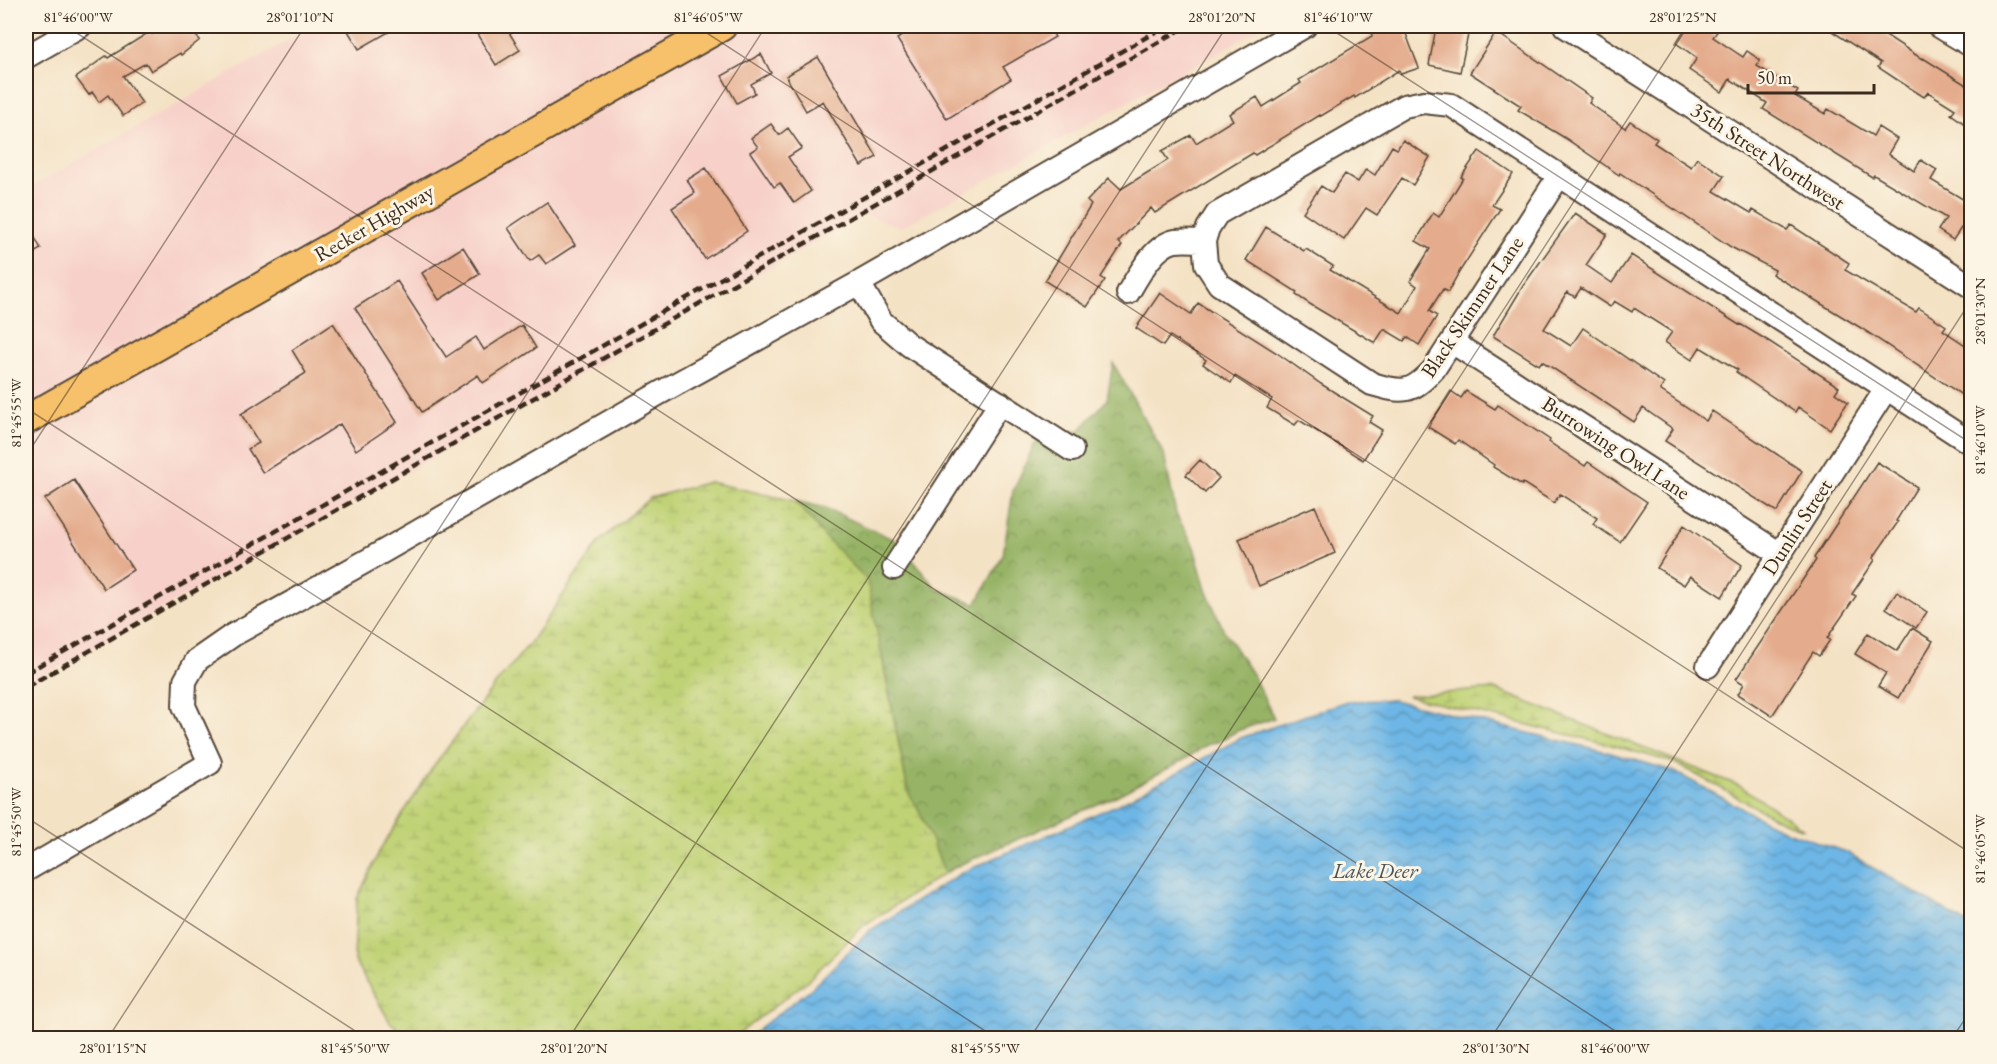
<svg xmlns="http://www.w3.org/2000/svg" width="1997" height="1064" font-family="'EB Garamond',serif">
  <style>
    .built { fill: #f7d1c9 }
    .forest { fill: url(#forest-crowns); stroke: #696f42; stroke-width: 1.5 }
    .wetland { fill: url(#wetland-marsh); stroke: #7d7e4a; stroke-width: 1.5 }
    .water { fill: url(#water-waves); stroke: #547082; stroke-width: 1.5 }
    .building { fill: #e4ac8d }
    .lines { fill: none; stroke-linecap: round; stroke-linejoin: round }
    .minor-casing { stroke: #574637; stroke-width: 26 }
    .major-casing { stroke: #574637; stroke-width: 32 }
    .minor { stroke: #fff; stroke-width: 22 }
    .major { stroke: #f7c06b; stroke-width: 28 }
    .rail { stroke: #3b2a1e; stroke-width: 4.5; stroke-dasharray: 9 4.5; stroke-linecap: butt }
    .ticks { fill: none; stroke: #3b2a1e; stroke-width: 1.5; stroke-opacity: 0.45 }
    .labels { text-anchor: middle; stroke-width: 6; stroke-linejoin: round; paint-order: stroke }
    .street-label { font-size: 21px; fill: #3b2a1e; stroke: #fcf5e5 }
    .water-label { font-size: 22px; font-style: italic; fill: #4a545a; stroke: #fcf5e5 }
    .neatline { fill: none; stroke: #3b2a1e; stroke-width: 2 }
    .ticks-label { font-size: 15px; text-anchor: middle; fill: #3b2a1e }
  </style>
  <defs>
    <pattern id="forest-crowns" width="20" height="18" patternUnits="userSpaceOnUse" patternTransform="scale(1.5)"><rect width="20" height="18" fill="#97b466"/><path d="M2 6a3 3 0 1 1 6 0M12 15a3 3 0 1 1 6 0" fill="none" stroke="#7c9353"/></pattern>
    <pattern id="wetland-marsh" width="20" height="14" patternUnits="userSpaceOnUse" patternTransform="scale(1.5)"><rect width="20" height="14" fill="#bfd275"/><path d="M1 5h8M5 5V1M11 12h8M15 12V8" fill="none" stroke="#a5b465"/></pattern>
    <pattern id="water-waves" width="16" height="10" patternUnits="userSpaceOnUse" patternTransform="scale(1.5)"><rect width="16" height="10" fill="#6db6e5"/><path d="M0 5q4-4 8 0t8 0" fill="none" stroke="#5b94b9"/></pattern>
  </defs>
  <rect width="100%" height="100%" fill="#fcf5e5"/>
  <filter id="ink" filterUnits="userSpaceOnUse"><feTurbulence type="fractalNoise" baseFrequency=".0167" numOctaves="2"/><feDisplacementMap in="SourceGraphic" scale="12" xChannelSelector="R" yChannelSelector="G"/><feConvolveMatrix kernelMatrix="1 2 1 2 8 2 1 2 1" color-interpolation-filters="sRGB"/></filter>
  <filter id="wash" filterUnits="userSpaceOnUse"><feTurbulence type="fractalNoise" baseFrequency=".008" numOctaves="4" result="noise"/><feDisplacementMap in="SourceGraphic" scale="24" xChannelSelector="R" yChannelSelector="G"/><feGaussianBlur stdDeviation="1.35" result="paint"/><feColorMatrix in="noise" values="0 0 0 0 0 0 0 0 0 0 0 0 0 0 0 0 0 1.4 0 .05"/><feComposite in="paint" operator="in"/></filter>
  <g filter="url(#wash)">
    <rect width="100%" height="100%" fill="#f4e2c5"/>
    <path class="built" d="M314,26H702L26,410V190Z
      M741,26H1265L902,227L865,215L26,686V431Z"/>
    <path class="forest" d="M1113,363L1164,454L1176,514L1194,547L1206,590L1224,631L1252,674L1274,718L1237,731L1218,742L1210,743L1182,761L1116,796L959,865L945,873L920,813L908,792L883,660L822,534L795,501L825,508L897,541L937,589L976,604L1003,555L1013,491L1035,443L1057,433L1079,431L1107,400Z"/>
    <path class="wetland" d="M709,482L795,501L822,534L867,580L908,792L920,813L945,873L864,925L806,982L733,1038H409L390,1022L354,960L357,899L381,848L433,767L494,686L530,643L600,541L650,498Z
      M1494,689L1740,786L1804,829L1781,821L1675,763L1608,744L1407,696Z"/>
    <path class="water" d="M1393,700L1607,752L1673,771L1778,828L1848,853L1971,926V1038H747L812,988L869,931L963,872L1121,803L1241,738L1347,701Z"/>
    <g id="blocks">
      <path class="building" d="M165,26H209L196,36L200,40L181,55L180,53L151,71L146,63L123,76L142,103L123,116L108,95L99,102L92,92L89,95L76,78L106,56L108,58L151,31L153,34Z
        M345,26H399L359,49Z
        M472,26H505L520,50L496,65Z
        M917,26H1048L1055,37L1003,67L1011,79L947,119L897,39Z
        M1386,26H1403L1419,68L1401,74L1399,70L1355,98L1354,96L1321,116L1320,115L1255,155L1253,153L1155,213L1151,208L1118,242L1122,245L1101,277L1105,280L1087,307L1045,281L1091,205L1087,201L1109,178L1121,189L1168,160L1162,151L1191,135L1196,143L1233,120L1229,114L1257,97L1263,107L1301,83L1299,80L1372,36L1371,31Z
        M1447,26L1469,30L1460,72L1429,65L1436,27L1447,29Z
        M1687,26H1721L1713,37L1743,57L1747,51L1760,60L1757,66L1798,91L1795,96L1825,114L1828,109L1873,136L1878,127L1897,139L1888,154L1914,171L1921,160L1937,170L1931,180L1971,204V234L1961,228L1953,240L1938,230L1946,218L1874,175L1872,177L1763,109L1767,103L1730,79L1722,92L1689,70L1697,58L1676,43Z
        M1824,26H1872L1922,59L1923,58L1971,88V128L1951,114L1955,109L1928,92L1924,97L1896,79L1878,67L1881,63Z
        M1496,32L1592,98L1589,103L1625,128L1630,121L1657,139L1654,143L1691,167L1697,158L1724,176L1714,191L1751,213L1753,210L1787,230L1791,225L1849,263L1845,270L1916,312L1919,308L1946,326L1943,330L1971,349V401L1861,328L1772,274L1775,270L1731,247L1620,173L1619,175L1565,138L1518,110L1521,106L1470,73Z
        M761,54L771,73L751,84L755,93L737,103L722,76Z
        M818,57L877,157L861,166L823,101L806,111L786,76Z
        M771,124L779,135L788,128L802,148L788,157L811,191L794,203L780,183L774,187L750,152L758,147L751,138Z
        M1403,140L1430,157L1413,185L1402,178L1377,215L1366,208L1344,240L1303,212L1321,186L1332,193L1345,174L1358,182L1366,169L1375,175L1392,146L1397,149Z
        M1479,151L1513,174L1492,205L1500,209L1458,274L1448,292L1443,289L1429,311L1437,316L1419,345L1407,337L1404,341L1384,329L1375,343L1313,306L1296,295L1297,292L1246,260L1266,227L1304,251L1306,249L1333,266L1330,270L1401,313L1417,286L1410,281L1430,249L1416,241L1433,213L1439,217L1463,178L1461,177Z
        M706,168L747,231L705,259L672,208L695,193L687,180Z
        M547,202L575,245L546,264L539,255L530,261L508,228Z
        M1575,213L1607,234L1586,265L1612,283L1631,255L1739,325L1740,324L1770,342L1839,387L1835,393L1848,402L1830,429L1798,407L1795,412L1736,372L1738,370L1700,347L1692,360L1665,342L1672,332L1634,308L1632,312L1614,301L1610,307L1581,288L1575,297L1567,292L1544,329L1571,346L1583,328L1664,384L1660,390L1706,421L1712,411L1802,471L1777,512L1665,441L1673,429L1643,408L1634,422L1542,361L1539,365L1493,336L1523,286Z
        M26,221L41,249L26,257Z
        M463,247L480,274L439,300L422,273Z
        M397,281L446,357L476,337L484,350L522,325L536,348L483,383L478,375L422,412L355,308Z
        M1160,293L1191,314L1198,303L1277,353L1321,384L1373,416L1369,422L1382,430L1363,460L1299,420L1295,425L1267,408L1272,399L1235,376L1231,383L1203,364L1206,360L1170,336L1163,346L1136,328Z
        M333,323L397,422L356,450L340,424L263,473L248,449L259,443L241,414L306,373L292,350Z
        M1451,391L1461,398L1466,391L1495,409L1498,405L1550,440L1549,442L1585,466L1588,462L1647,502L1620,542L1593,524L1597,518L1560,494L1554,503L1523,483L1522,485L1493,467L1494,465L1458,440L1455,444L1428,427Z
        M1200,460L1219,478L1205,493L1186,475Z
        M1877,462L1917,487L1896,521L1898,522L1873,558L1875,560L1852,594L1856,596L1827,638L1830,640L1819,656L1813,652L1772,716L1738,694L1744,684L1736,679L1816,560L1814,558Z
        M74,480L133,570L104,589L45,499Z
        M1315,506L1335,553L1259,586L1239,539Z
        M1684,525L1742,565L1722,597L1690,576L1684,585L1657,568Z
        M1897,592L1927,612L1916,628L1886,608Z
        M1912,628L1933,641L1898,698L1878,686L1886,673L1855,654L1868,633L1897,651Z"/>
    </g>
  </g>
  <g filter="url(#ink)">
    <use href="#blocks" fill-opacity="0" stroke="#574637" stroke-width="1.5"/>
    <g class="lines">
      <defs>
        <path id="minor" d="M1565,26L1972,287
          M1939,26L1972,46
          M26,57L80,26
          M1204,241L1206,264L1219,284L1372,384C1403,393 1411,394 1434,369L1559,176
          M859,283L881,321L909,345L1072,450
          M1128,293C1138,276 1154,245 1175,241C1184,240 1194,241 1204,241L1208,228L1217,214L1404,106L1424,102L1451,105L1972,444
          M1452,342L1780,554
          M894,568L1000,403
          M1708,666L1886,389
          M26,870L210,763L184,706L185,681L197,660L233,635L370,559L658,394L857,284L1305,26"/>
        <path id="major" d="M26,420L722,26"/>
      </defs>
      <use href="#minor" class="minor-casing"/>
      <use href="#major" class="major-casing"/>
      <use href="#minor" class="minor"/>
      <use href="#major" class="major"/>
      <path class="rail" d="M26,673L1166,26
        M26,687L1187,26"/>
    </g>
  </g>
  <path class="ticks" d="M66,26L1626,1038M696,26L1972,854M1326,26L1972,444M1957,26L1972,35M26,408L996,1038M26,456L305,26M26,817L366,1038M108,1038L766,26M569,1038L1227,26M1030,1038L1688,26M1491,1038L1972,299M1952,1038L1972,1009"/>
  <g class="labels">
    <g class="street-label">
      <text transform="translate(1768 156) rotate(33)" y="7">35th Street Northwest</text>
      <text transform="translate(374 223) rotate(-30)" y="7">Recker Highway</text>
      <text transform="translate(1472 307) rotate(-56)" y="7">Black Skimmer Lane</text>
      <text transform="translate(1616 448) rotate(33)" y="7">Burrowing Owl Lane</text>
      <text transform="translate(1797 527) rotate(-57)" y="7">Dunlin Street</text>
    </g>
    <g class="water-label">
      <text x="1375" y="878">Lake Deer</text>
    </g>
  </g>
  <rect width="1997" height="1064" fill="none" stroke="#fcf5e5" stroke-width="66"/>
  <path d="M1748 84v9h126v-9" fill="none" stroke="#3b2a1e" stroke-width="3"/>
  <text x="1757" y="84" font-size="18" fill="#3b2a1e" stroke="#fcf5e5" stroke-width="4.5" paint-order="stroke">50 m</text>
  <rect x="33" y="33" width="1931" height="998" class="neatline"/>
  <g class="ticks-label">
    <text x="78" y="22">81°46'00"W</text>
    <text x="300" y="22">28°01'10"N</text>
    <text x="708" y="22">81°46'05"W</text>
    <text x="1222" y="22">28°01'20"N</text>
    <text x="1338" y="22">81°46'10"W</text>
    <text x="1683" y="22">28°01'25"N</text>
    <text transform="translate(1980 311) rotate(-90)" y="5">28°01'30"N</text>
    <text transform="translate(16 413) rotate(-90)" y="5">81°45'55"W</text>
    <text transform="translate(1980 440) rotate(-90)" y="5">81°46'10"W</text>
    <text transform="translate(16 822) rotate(-90)" y="5">81°45'50"W</text>
    <text transform="translate(1980 849) rotate(-90)" y="5">81°46'05"W</text>
    <text x="113" y="1053">28°01'15"N</text>
    <text x="355" y="1053">81°45'50"W</text>
    <text x="574" y="1053">28°01'20"N</text>
    <text x="985" y="1053">81°45'55"W</text>
    <text x="1496" y="1053">28°01'30"N</text>
    <text x="1615" y="1053">81°46'00"W</text>
  </g>
</svg>
